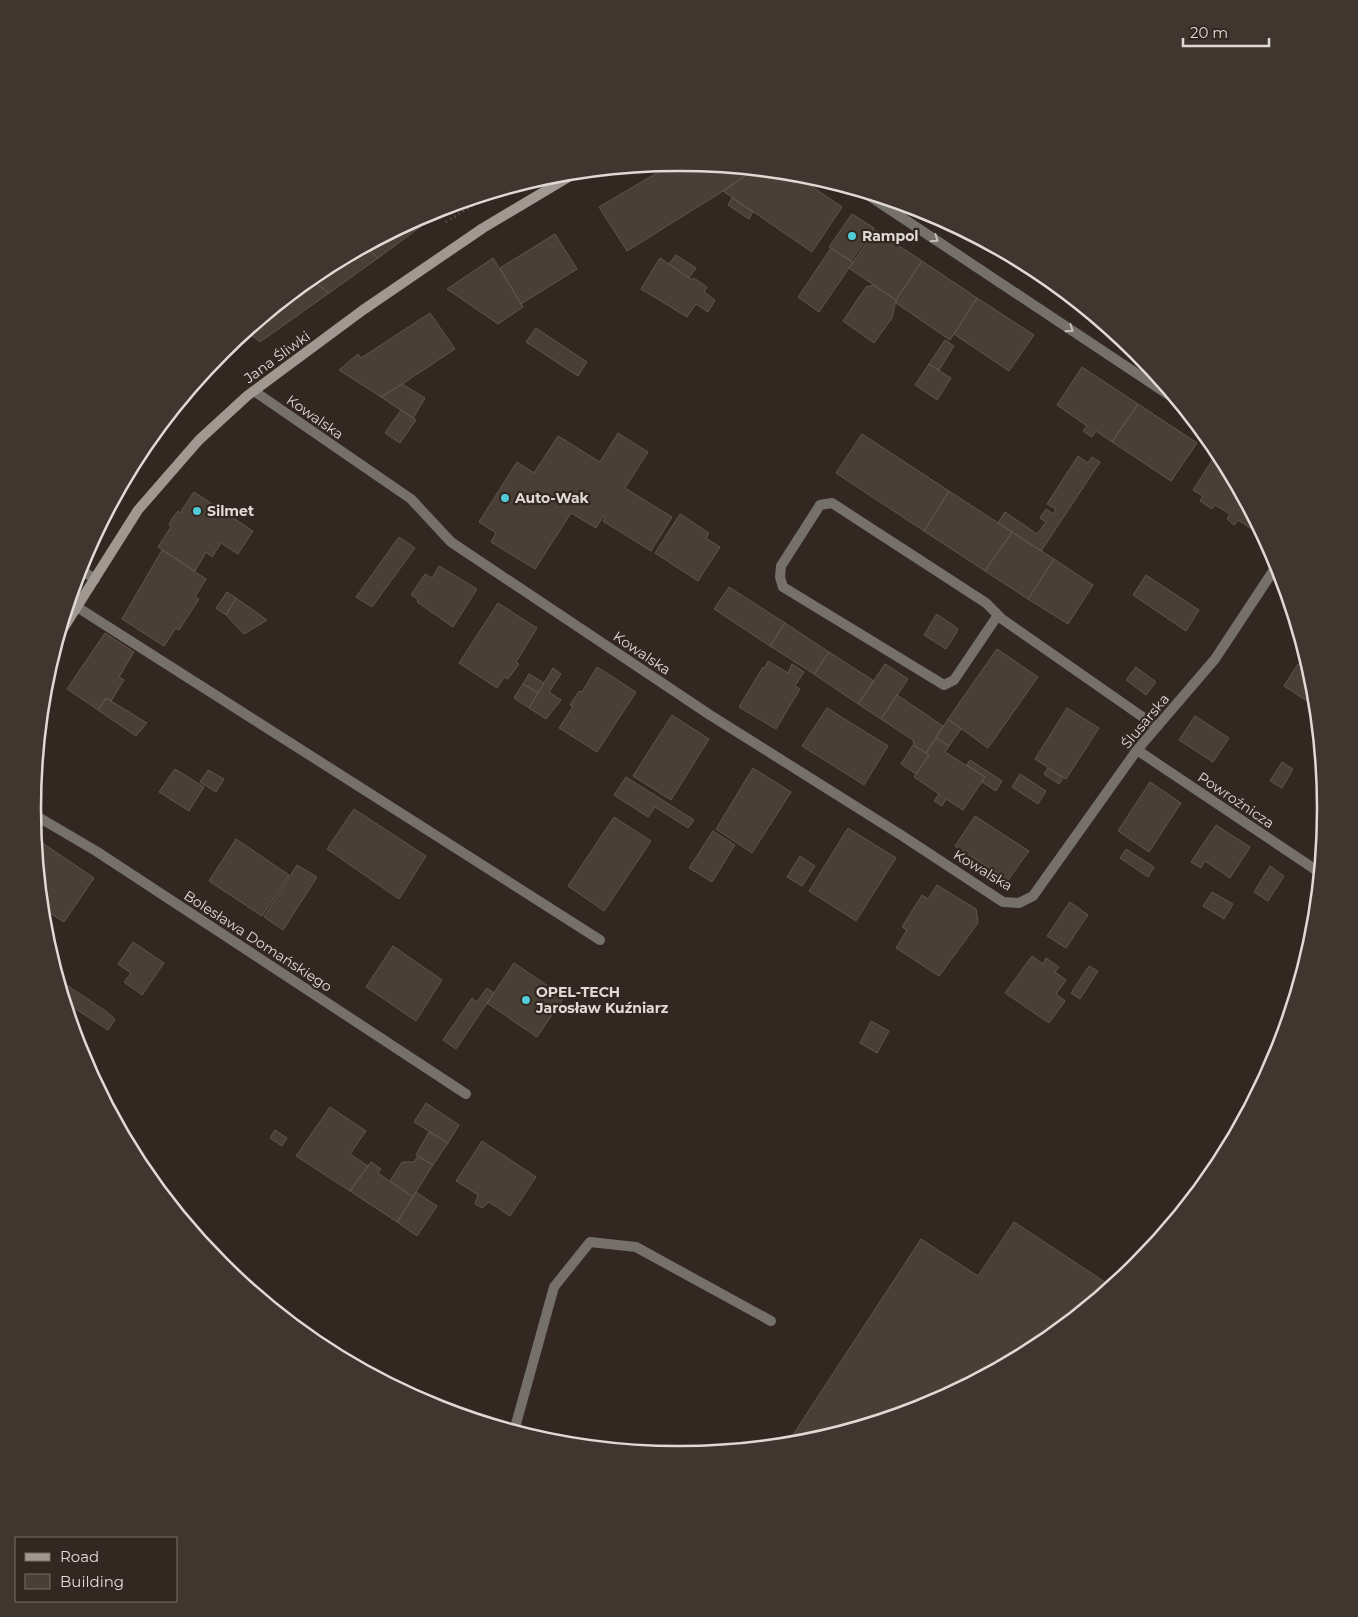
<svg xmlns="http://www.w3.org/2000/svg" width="1358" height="1617" font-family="Montserrat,sans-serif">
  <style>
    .building { fill: #4a3f37; stroke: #61554d }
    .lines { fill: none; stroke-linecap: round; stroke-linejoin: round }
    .path { stroke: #6b615b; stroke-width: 3; stroke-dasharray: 1 4; stroke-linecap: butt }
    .lane { stroke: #76706c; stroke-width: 10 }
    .street { stroke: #76706c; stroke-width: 10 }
    .secondary { stroke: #a19892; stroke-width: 10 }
    .oneway { stroke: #c6bfbb }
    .poi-dot { fill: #52cbd8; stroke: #332821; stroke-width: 2 }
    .labels { text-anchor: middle; stroke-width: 4.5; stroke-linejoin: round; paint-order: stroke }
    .poi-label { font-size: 14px; font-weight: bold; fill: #e1d9d5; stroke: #332821; text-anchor: start }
    .street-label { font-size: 14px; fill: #e1d9d5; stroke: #332821 }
    .rim { fill: none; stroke: #e1d9d5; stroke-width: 2.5 }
  </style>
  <rect width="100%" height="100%" fill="#332821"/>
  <path class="building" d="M679,162L755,169L723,191L627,251L599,207L674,163Z
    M755,169L792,173L842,207L812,252L723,191Z
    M732,198L753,212L749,219L728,205Z
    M852,214L874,228L851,261L829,247Z
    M423,216V225L378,258L365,247Z
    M875,230L922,261L896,300L849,268Z
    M555,234L577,269L521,304L500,268Z
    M365,247L378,258L329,293L311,279L320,271Z
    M831,248L853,262L819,312L798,297Z
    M676,255L696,268L689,278L669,264Z
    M493,258L523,307L498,324L447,289Z
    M660,258L692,280L694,278L707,287L704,292L715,300L708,312L696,304L687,317L641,289Z
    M922,261L977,298L950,340L896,303V300Z
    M311,279L329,293L260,342L246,331Z
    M874,285L896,300L892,318L874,343L843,321L866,287Z
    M977,298L1034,335L1009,371L954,334Z
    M430,313L455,349L402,384L381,397L339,370L358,354L361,358Z
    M536,328L587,362L578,376L526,342Z
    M945,340L954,346L939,370L929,364Z
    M929,364L951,378L937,400L915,385Z
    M1082,367L1138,404L1112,442L1096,431L1092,437L1083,431L1087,426L1057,405Z
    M402,384L425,398L413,418L381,397Z
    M1138,404L1197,443L1171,481L1112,442Z
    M401,410L416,420L400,443L385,433Z
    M618,433L648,452L625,488L672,517L651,551L603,521L605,517L603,516L596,528L571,513L535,569L491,542L496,533L479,522L517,462L534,473L558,436L600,462Z
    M862,434L949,491L924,531L836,473Z
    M1078,456L1088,463L1092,457L1100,462L1041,551L998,523L1005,512L1037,534L1046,522L1040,518L1046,509L1053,514L1056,509L1047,504Z
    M1215,456L1223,461L1260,530L1258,533L1238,520L1234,525L1227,519L1230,514L1215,505L1212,509L1200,501L1203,496L1193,490Z
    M949,491L1012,532L985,571L924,531Z
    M194,492L253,531L238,554L221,543L212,557L206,552L195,571L158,547L171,527L169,525L173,517L178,511L180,513Z
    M680,514L709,533L706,538L720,547L698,581L655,553Z
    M1012,532L1054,559L1028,599L985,571Z
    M399,537L415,548L372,607L356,597Z
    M162,550L206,579L195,597L199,599L179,630L176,628L164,646L122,619Z
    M1054,559L1093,585L1068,624L1028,599Z
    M439,566L477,589L453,627L417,602L418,599L411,595L425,574L432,578Z
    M1146,575L1199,610L1186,631L1133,595Z
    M729,587L785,623L770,646L714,609Z
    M227,592L236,598L226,615L216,608Z
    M236,598L267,620L244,634L226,615Z
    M498,603L537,628L516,662L519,664L508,679L504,677L497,688L459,663Z
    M936,615H938L957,628L958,630L946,649L924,635Z
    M785,623L829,652L814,674L770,646Z
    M105,633L134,652L119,677L124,680L111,701L106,698L98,710L67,689Z
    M997,649L1038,677L988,748L948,719Z
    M829,652L874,681L858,704L814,674Z
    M768,661L788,673L792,664L804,672L795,686L800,689L776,729L739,707L763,667L765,668Z
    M885,664L908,679L881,719L858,704Z
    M1298,664L1310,671L1313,683L1315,706L1284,686Z
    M597,667L636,692L597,752L559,728L573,706L570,705L579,691L582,692Z
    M1136,667L1156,682L1146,695L1126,680Z
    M553,668L561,674L549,692L561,700L546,719L529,708Z
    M529,674L544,683L538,693L523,684Z
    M523,684L538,693L529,708L514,698Z
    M897,695L943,726L926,753L914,745L913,740L881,719Z
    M106,698L147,723L136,736L98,710Z
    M827,708L888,746L864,785L802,746Z
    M1067,708L1099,728L1066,779L1035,759Z
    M672,715L709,739L671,800L633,776Z
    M1195,716L1229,738L1213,762L1179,740Z
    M948,719L961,729L949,746L936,738Z
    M936,738L949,746L945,752L985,777L963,810L946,799L942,806L934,801L939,794L914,777L929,755L926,753Z
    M913,745L929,755L916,774L901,764Z
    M970,760L1002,781L996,791L982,782L985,777L967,765Z
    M1282,762L1293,769L1282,788L1270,781Z
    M753,768L791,792L752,853L716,829Z
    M1048,768L1063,778L1059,784L1044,774Z
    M175,769L204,787L189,811L159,792Z
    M208,770L224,779L216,792L200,782Z
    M1020,774L1046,791L1038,804L1012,787Z
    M626,777L694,820L688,828L655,807L648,817L614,795Z
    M1150,782L1181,803L1149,852L1118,831Z
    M354,809L426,856L399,899L327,849Z
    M975,816L1029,851L1008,880L955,846Z
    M614,817L651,841L604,911L568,886Z
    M1216,825L1250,847L1230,878L1205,861L1201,868L1191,862Z
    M848,828L896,858L856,921L809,891Z
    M713,831L735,845L712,882L689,868Z
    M35,838L94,878L64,922L42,908L41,898L46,892L42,889L45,883L40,880Z
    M236,839L289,875L262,916L209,881Z
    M1126,849L1154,867L1148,877L1120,858Z
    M800,856L815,866L802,886L787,877Z
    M297,865L317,877L283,930L264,917Z
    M1270,866L1284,876L1268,901L1254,892Z
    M937,885L976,909L978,923L939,976L896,948L907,930L902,927L922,895L928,899Z
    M1212,892L1233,904L1224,919L1203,906Z
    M1070,902L1088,915L1066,948L1047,936Z
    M133,942L164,963L142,995L124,982L131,973L118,964Z
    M393,946L442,980L416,1021L366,987Z
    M1032,956L1043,964L1046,958L1059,967L1055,972L1066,980L1056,994L1065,1001L1049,1023L1005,993Z
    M514,963L564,997L537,1037L487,1003Z
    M1089,966L1098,971L1080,999L1071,993Z
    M65,984L107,1012L115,1019L108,1030L65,1002L62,990Z
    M487,988L494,993L456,1049L443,1040L472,998L477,1002Z
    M871,1021L889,1031L877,1053L860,1043Z
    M426,1103L459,1125L448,1143L414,1122Z
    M330,1107L366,1131L350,1154L368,1166L350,1191L296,1156Z
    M275,1130L287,1138L282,1146L270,1138Z
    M429,1132L448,1143L433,1165L416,1155Z
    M482,1141L536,1177L510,1216L489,1202L482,1208L475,1204L478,1195L456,1181Z
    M418,1156L433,1165L413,1197L390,1181L402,1162H414Z
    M371,1162L381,1169L378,1173L413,1197L397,1222L350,1191Z
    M416,1192L437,1206L417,1236L397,1222Z
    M1014,1222L1111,1286L1038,1346L926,1406L805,1443L787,1444L921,1239L978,1276Z"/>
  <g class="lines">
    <path class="path" d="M446,222L492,193"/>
    <path class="lane" d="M79,569L95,579
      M77,607L600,940
      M998,615L954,680L944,685L783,587L780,577L781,566L820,505L832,503L986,603L1002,619L1157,727
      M514,1431L554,1287L590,1242L636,1247L771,1321"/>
    <path class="street" d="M865,193L1175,399
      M254,391L411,499L451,542L710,715L901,835L1003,902L1019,903L1033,896L1137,750L1215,659L1277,565
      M1137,750L1319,872
      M33,814L96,851L466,1094"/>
    <path class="secondary" d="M59,635L138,510L199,440L247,396L363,310L483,228L577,172"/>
  </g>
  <defs><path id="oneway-chevron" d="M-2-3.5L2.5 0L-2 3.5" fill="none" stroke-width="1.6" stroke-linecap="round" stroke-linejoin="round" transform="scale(1.25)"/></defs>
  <g class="oneway">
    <use href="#oneway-chevron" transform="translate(935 239) rotate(34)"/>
    <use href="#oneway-chevron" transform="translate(1070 329) rotate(34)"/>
  </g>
  <g class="poi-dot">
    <circle cx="852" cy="236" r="5"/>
    <circle cx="505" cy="498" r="5"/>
    <circle cx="197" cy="511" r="5"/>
    <circle cx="526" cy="1000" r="5"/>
  </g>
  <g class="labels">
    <g class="poi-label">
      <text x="862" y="241">Rampol</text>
      <text x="515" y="503">Auto-Wak</text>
      <text x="207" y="516">Silmet</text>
      <text x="536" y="997">OPEL-TECH<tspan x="536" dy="16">Jarosław Kuźniarz</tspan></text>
    </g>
    <g class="street-label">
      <text transform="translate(277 357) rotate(-36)" y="5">Jana Śliwki</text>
      <text transform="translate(315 417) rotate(35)" y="5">Kowalska</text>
      <text transform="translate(642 653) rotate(34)" y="5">Kowalska</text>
      <text transform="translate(1145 721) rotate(-50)" y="5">Ślusarska</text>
      <text transform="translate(1236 800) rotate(34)" y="5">Powroźnicza</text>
      <text transform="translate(983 870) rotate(31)" y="5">Kowalska</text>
      <text transform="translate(258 941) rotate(33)" y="5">Bolesława Domańskiego</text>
    </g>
  </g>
  <path d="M0 0H1358V1617H0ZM678 171H680A637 637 0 0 1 1317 808V809A637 637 0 0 1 680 1446H678A637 637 0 0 1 41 809V808A637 637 0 0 1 678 171Z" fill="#41362f" fill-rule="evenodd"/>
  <path class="rim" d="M678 171H680A637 637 0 0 1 1317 808V809A637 637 0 0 1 680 1446H678A637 637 0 0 1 41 809V808A637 637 0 0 1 678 171Z"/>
  <rect x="15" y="1537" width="162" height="65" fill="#332821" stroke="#796f69"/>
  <rect x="25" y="1553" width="25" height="8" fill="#a19892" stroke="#796f69"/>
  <text x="60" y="1562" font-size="15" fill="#e1d9d5">Road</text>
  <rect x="25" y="1574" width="25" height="15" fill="#4a3f37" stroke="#796f69"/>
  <text x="60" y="1587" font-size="15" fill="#e1d9d5">Building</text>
  <path d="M1183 38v8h86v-8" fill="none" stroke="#e1d9d5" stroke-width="2.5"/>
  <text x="1190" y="38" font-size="15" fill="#e1d9d5" stroke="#332821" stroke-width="4" paint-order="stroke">20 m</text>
</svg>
